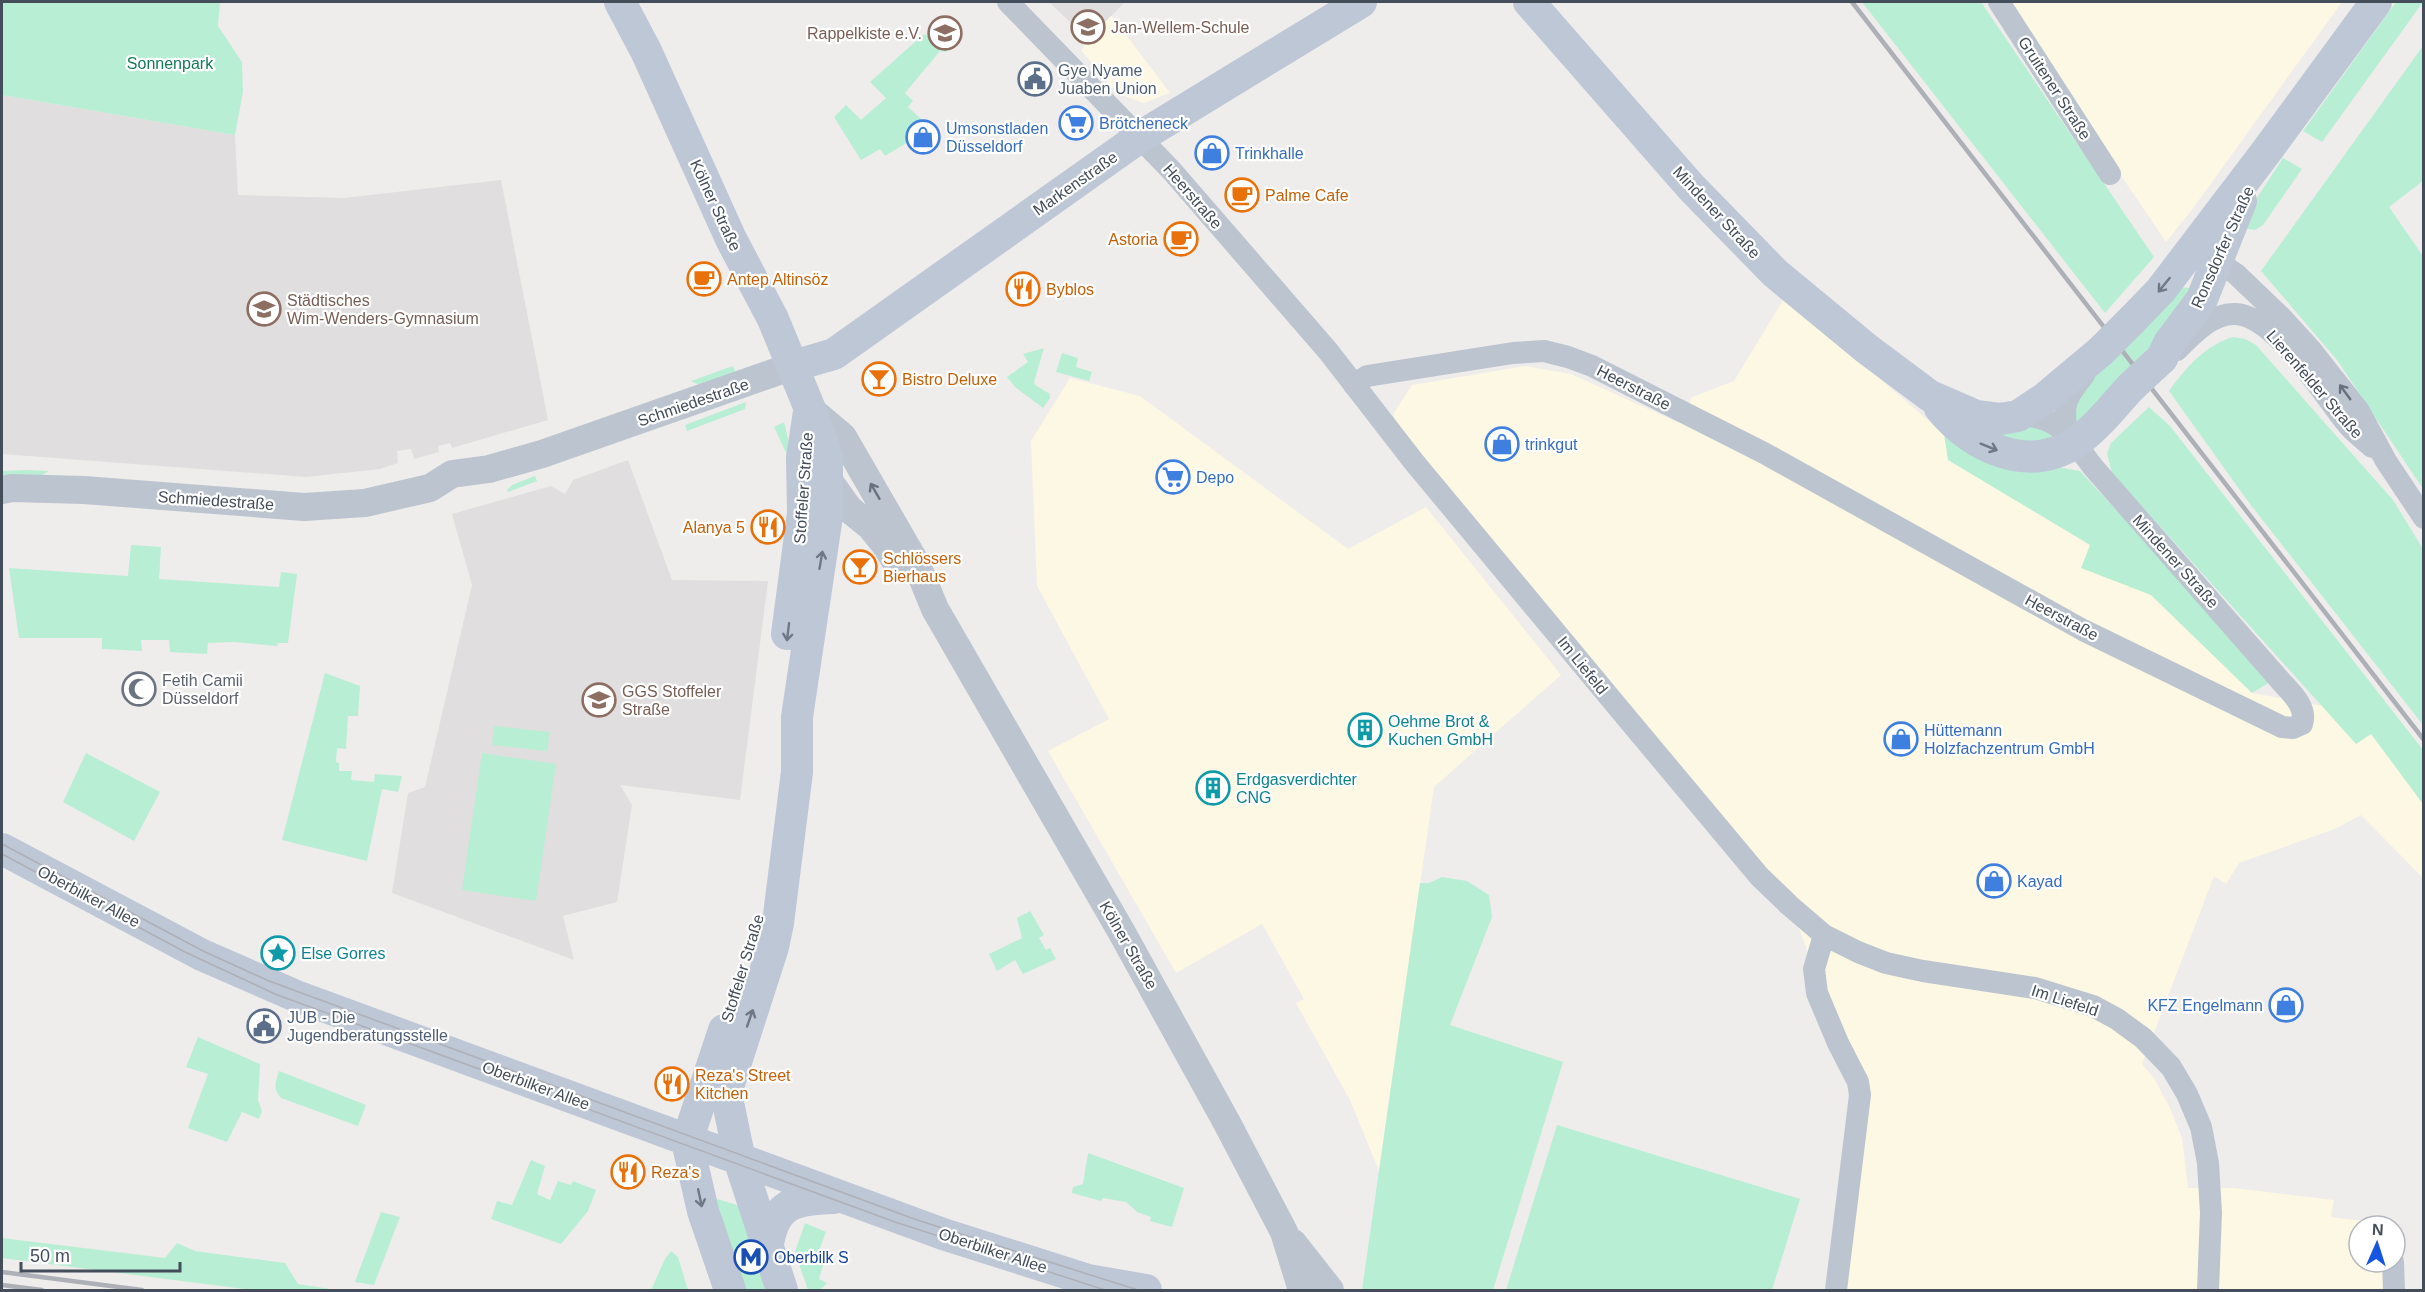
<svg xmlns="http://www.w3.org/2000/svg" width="2425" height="1292" font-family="Arial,sans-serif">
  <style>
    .commercial { fill: #fcf8e3 }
    .education { fill: #e0dede }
    .green { fill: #b8efd4 }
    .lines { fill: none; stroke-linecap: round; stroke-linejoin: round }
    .minor { stroke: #bcc5cf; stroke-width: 22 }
    .tertiary { stroke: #bcc5cf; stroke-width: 28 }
    .secondary { stroke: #bec7d6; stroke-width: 32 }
    .tram { stroke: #aeb0b7; stroke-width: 1.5 }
    .rail { stroke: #aeb0b7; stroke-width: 4.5 }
    .secondary-bridge { stroke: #bec7d6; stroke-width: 32 }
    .oneway { stroke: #6f7885 }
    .oneway2 { stroke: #68717d }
    .labels { text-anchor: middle; stroke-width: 4.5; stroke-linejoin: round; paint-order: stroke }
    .education-label { font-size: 16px; fill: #785e54; stroke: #fff; text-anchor: start }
    .park-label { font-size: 16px; fill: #147c55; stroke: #fff }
    .service-label { font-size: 16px; fill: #4e5e75; stroke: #fff; text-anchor: start }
    .street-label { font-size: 16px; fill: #444d5a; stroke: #fff }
    .shop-label { font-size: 16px; fill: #366cbe; stroke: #fff; text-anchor: start }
    .food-label { font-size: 16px; fill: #c56008; stroke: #fff; text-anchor: start }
    .worship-label { font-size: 16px; fill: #5b616d; stroke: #fff; text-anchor: start }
    .culture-label { font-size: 16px; fill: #0d838f; stroke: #fff; text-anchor: start }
    .transit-label { font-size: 16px; fill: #164399; stroke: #fff; text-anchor: start }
  </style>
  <rect width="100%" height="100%" fill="#efecec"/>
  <path class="commercial" d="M2004,2H2342L2191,211L2166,242Z
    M1111,15L1170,93L1144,103L1118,94L1081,50Z
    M1785,297L1944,434L2092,544L2118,581L2151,595L2252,693L2323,706L2346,689L2423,792V878L2361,815L2335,829L2239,863L2226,884L2214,876L2142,1064L2154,1078L2170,1108L2182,1138L2188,1188H2233L2334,1200L2331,1217L2387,1224V1226H2359V1262H2389L2391,1290H1839L1863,1096L1822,992L1790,903L1410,453L1393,414L1412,385L1525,366L1571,374L1679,423L1692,397L1734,381Z
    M1070,378L1140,396L1348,549L1426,507L1561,675L1434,787L1379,1171L1350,1100L1296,1003L1304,999L1262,924L1176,973L1048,751L1109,719L1037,586L1031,441Z"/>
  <path class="education" d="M1049,2H1125L1088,39Z
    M2,95L235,135L238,195L344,198L501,180L548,420L452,448L450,443L438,446L439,452L414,459L411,449L397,451L398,463L380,469L306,477L2,454Z
    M628,460L672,580L768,581L740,800L620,785L632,805L617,902L563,916L574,960L392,893L408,793L425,787L472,585L452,514L551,486L565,494L573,480Z"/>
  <path class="green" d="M2,2H220L218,26L242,62L243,92L235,135L2,95Z
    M1862,2H1981L2154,257L2105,313Z
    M2396,2H2423L2322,142L2303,131Z
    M924,34L949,48L946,52L940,51L905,93L913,101L908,107L931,128L885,156L880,149L861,160L834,117L846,105L861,120L886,98L870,82Z
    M2423,46V181L2389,207L2423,256V489L2337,360L2261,271Z
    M2283,158L2302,169L2263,225L2255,230L2242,228L2247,213Z
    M2180,287L2189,288L2192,291L2186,310L2077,423L2074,421L2081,390Z
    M2234,337L2245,339L2256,345L2393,500L2423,549V725L2247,500L2169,391C2185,369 2207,343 2234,337Z
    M1044,348L1034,382L1035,385L1050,394V398L1043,408L1015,387L1007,377L1028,362L1023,354Z
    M1062,353L1078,358L1076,367L1092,372L1089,381L1056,372Z
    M733,366L736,373L701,386L691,381Z
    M746,402L745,409L687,431L685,425Z
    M2149,407L2170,426L2423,750V804L2371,734L2356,744L2112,473L2107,454L2111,443Z
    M784,422L789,443V459L774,427Z
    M2025,427C2036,428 2048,430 2055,439L2034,445L1983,432Z
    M1944,434L2057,467L2080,471L2206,607L2270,682L2252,693L2151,595L2081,568L2090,545L1948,460Z
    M26,470L49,471L37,478L2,480V471Z
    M535,476L537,481L508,492L507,490L512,485Z
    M131,545L161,547L159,579L279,587L281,572L297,574L288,643H278L277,646L233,642L208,643L207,654L170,652L169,640H141L142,651L102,649V638H19L9,568L128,576Z
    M325,673L360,686L358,716H348L346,749L337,748L336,762L339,763V771H352L351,780L374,782L375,774L402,776L398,792L382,789L367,861L282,840Z
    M494,726L550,732L547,751L492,745Z
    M86,753L160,792L134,841L63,802Z
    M482,753L556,764L536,901L462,890Z
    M1442,877L1467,881L1489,895L1492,917L1450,1025L1563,1062L1493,1290H1362L1420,883H1429Z
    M1030,911L1044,935L1039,938L1046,950L1050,948L1056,959L1023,974L1015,960L997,971L989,954L1022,938L1017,918Z
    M198,1037L260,1064L258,1100L262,1111L259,1119L242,1112L227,1142L188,1128L208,1074L186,1067Z
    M279,1071L366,1105L358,1126L281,1098C273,1089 275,1083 279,1071Z
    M1557,1125L1800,1199L1772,1290H1506Z
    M1088,1153L1184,1188L1172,1227L1150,1221L1151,1217L1137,1212L1126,1202L1103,1198L1101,1201L1072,1193L1073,1187L1083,1184Z
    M531,1160L545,1166L537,1194L550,1200L558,1181L571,1185L573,1181L596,1190L588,1211L561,1244L491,1219L497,1201L512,1205Z
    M710,1197L744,1207L771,1290H738Z
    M381,1212L400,1217L374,1285L355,1282Z
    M805,1223L826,1232L820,1248L827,1252L819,1279L827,1283L820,1290H808L795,1252Z
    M2,1238L165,1258L177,1243L195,1251L285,1263L298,1284L337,1290H252L2,1258Z
    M671,1251L678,1257L688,1290H651L665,1259Z"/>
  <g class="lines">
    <path class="minor" d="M1008,2L1171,170L1328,351L1414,462L1626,717L1759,876L1789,905L1824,935L1858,952L1886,963L1923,971L2035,988L2093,1006L2117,1019L2143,1038L2171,1067L2187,1094L2201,1127L2208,1163L2211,1213L2208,1290
      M1999,2L2110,174
      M2205,253L2236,274L2281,317L2312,351L2359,411L2386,461L2424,518
      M2177,350C2192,335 2212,313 2235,314C2275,315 2324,396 2348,425C2355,433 2364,440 2372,447
      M1354,385L1367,376L1513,353L1544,351L1568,357L1592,366L1764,453L2083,630L2282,727L2293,728L2302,724C2308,706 2289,691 2278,678L2093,467C2071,438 2058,414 2018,416
      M2067,433C2062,405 2066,397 2084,375
      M1824,935L1814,969L1817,993L1838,1043L1858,1082L1860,1095L1836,1290
      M2393,1262L2394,1290"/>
    <path class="tertiary" d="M810,409L843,437L917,565L935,609L1121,931L1227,1123L1284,1232L1302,1290
      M821,470L849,509L870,526L887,547L900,569
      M2,490L12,488L84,490L304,507L365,503L430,488L452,474L489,469L542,454L793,366
      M1293,1243L1330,1290"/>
    <path class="secondary" d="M620,2L646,51L731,239L773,319L810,409L827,457V516L797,717V772L778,923L773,947L726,1093L741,1165L782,1290
      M1529,2L1691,187L1775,273L1867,349L1930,396L1976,416L2000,419L2018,416L2045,398L2101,351
      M2133,319L2161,290L2266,152L2376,2
      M2162,358L2169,343L2202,299L2241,201
      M793,366L834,354L1140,137L1361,2
      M1940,408C1972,447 2027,474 2075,443C2096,429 2114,405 2131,387
      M787,634L803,513L802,458L809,412
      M2,849L202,955L296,996L943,1234L1088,1280L1146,1290
      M724,1030L687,1141L703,1211L730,1290
      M767,1250C773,1204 792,1199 834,1198"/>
    <path class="tram" d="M2,844L203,951L269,981L917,1220L1138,1290
      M2,854L185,952L275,994L895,1222L1105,1290"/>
    <path class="rail" d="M1852,2L2424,740
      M2,1272L142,1290
      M2,1285L42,1290"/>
    <path class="secondary-bridge" d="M2101,351L2133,319
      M2131,387L2162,358"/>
  </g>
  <defs><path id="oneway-shaft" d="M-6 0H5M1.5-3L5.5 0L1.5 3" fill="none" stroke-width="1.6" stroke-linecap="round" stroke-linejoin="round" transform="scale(1.5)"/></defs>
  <g class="oneway">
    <use href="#oneway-shaft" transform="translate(2164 285) rotate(129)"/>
    <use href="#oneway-shaft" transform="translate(1989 447) rotate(22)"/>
    <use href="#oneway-shaft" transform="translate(821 560) rotate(-80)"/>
    <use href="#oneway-shaft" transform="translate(788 632) rotate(97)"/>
    <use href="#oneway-shaft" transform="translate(750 1018) rotate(-71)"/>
    <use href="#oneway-shaft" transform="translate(700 1198) rotate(78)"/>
  </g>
  <g class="oneway2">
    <use href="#oneway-shaft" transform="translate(2345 392) rotate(-126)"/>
    <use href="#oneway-shaft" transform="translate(875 491) rotate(-120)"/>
  </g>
  <defs>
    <symbol id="school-ring" viewBox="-11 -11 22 22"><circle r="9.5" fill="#fff" stroke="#8d6e63" stroke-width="1.5"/><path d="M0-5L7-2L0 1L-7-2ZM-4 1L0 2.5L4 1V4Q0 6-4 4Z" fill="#8d6e63"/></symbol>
    <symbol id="civic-ring" viewBox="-11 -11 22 22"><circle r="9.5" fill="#fff" stroke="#5c6f8a" stroke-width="1.5"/><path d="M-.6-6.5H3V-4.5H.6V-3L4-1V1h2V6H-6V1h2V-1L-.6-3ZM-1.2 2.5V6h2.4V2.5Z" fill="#5c6f8a"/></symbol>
    <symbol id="supermarket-ring" viewBox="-11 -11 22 22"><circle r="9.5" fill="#fff" stroke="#3f7fe0" stroke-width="1.5"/><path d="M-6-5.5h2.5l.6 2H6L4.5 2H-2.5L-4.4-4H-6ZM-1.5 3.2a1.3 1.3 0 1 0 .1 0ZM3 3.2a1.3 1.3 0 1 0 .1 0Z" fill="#3f7fe0"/></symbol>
    <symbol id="shop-ring" viewBox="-11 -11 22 22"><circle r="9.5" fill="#fff" stroke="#3f7fe0" stroke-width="1.5"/><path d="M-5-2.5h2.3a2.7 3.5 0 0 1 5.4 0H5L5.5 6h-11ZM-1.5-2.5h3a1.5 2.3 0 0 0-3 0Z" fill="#3f7fe0"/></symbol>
    <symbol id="cafe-ring" viewBox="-11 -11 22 22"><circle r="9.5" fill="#fff" stroke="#e8710a" stroke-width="1.5"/><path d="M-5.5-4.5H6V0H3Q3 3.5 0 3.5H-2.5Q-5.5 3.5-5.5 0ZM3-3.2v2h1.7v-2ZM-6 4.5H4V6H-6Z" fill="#e8710a"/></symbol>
    <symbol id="restaurant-ring" viewBox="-11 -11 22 22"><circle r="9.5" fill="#fff" stroke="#e8710a" stroke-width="1.5"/><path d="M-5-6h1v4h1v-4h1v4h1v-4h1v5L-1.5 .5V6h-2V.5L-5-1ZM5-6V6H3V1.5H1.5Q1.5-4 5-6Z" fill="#e8710a"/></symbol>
    <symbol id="bar-ring" viewBox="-11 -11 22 22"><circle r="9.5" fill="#fff" stroke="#e8710a" stroke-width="1.5"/><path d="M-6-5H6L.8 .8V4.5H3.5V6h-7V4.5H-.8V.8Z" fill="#e8710a"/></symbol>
    <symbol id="mosque-ring" viewBox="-11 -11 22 22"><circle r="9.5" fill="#fff" stroke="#6b7280" stroke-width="1.5"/><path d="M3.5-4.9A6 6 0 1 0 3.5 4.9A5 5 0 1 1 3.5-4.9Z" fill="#6b7280"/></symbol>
    <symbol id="building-ring" viewBox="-11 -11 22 22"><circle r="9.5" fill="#fff" stroke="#0f9aa8" stroke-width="1.5"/><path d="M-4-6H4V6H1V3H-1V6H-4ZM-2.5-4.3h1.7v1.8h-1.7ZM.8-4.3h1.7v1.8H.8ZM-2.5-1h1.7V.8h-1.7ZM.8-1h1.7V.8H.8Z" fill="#0f9aa8"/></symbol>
    <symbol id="sight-ring" viewBox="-11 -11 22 22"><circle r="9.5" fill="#fff" stroke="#0f9aa8" stroke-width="1.5"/><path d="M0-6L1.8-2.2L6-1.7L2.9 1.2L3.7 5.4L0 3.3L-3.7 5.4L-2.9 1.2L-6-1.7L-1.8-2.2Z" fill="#0f9aa8"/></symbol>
    <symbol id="metro-ring" viewBox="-11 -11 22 22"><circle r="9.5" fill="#fff" stroke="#1a4fb4" stroke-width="1.5"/><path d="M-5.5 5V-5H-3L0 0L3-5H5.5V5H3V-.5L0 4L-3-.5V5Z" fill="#1a4fb4"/></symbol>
  </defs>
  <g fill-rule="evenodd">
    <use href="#school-ring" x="1069" y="8" width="38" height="38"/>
    <use href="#school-ring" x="926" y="14" width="38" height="38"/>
    <use href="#civic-ring" x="1016" y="60" width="38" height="38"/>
    <use href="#supermarket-ring" x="1057" y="104" width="38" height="38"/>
    <use href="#shop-ring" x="904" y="118" width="38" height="38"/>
    <use href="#shop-ring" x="1193" y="134" width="38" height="38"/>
    <use href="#cafe-ring" x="1223" y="176" width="38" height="38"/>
    <use href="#cafe-ring" x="1162" y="220" width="38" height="38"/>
    <use href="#cafe-ring" x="685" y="260" width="38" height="38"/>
    <use href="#restaurant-ring" x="1004" y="270" width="38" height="38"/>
    <use href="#school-ring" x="245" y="290" width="38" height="38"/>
    <use href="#bar-ring" x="860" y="360" width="38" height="38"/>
    <use href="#shop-ring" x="1483" y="425" width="38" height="38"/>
    <use href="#supermarket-ring" x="1154" y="458" width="38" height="38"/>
    <use href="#restaurant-ring" x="749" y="508" width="38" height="38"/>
    <use href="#bar-ring" x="841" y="548" width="38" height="38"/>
    <use href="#mosque-ring" x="120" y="670" width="38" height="38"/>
    <use href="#school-ring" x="580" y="681" width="38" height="38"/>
    <use href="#building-ring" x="1346" y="711" width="38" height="38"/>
    <use href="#shop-ring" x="1882" y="720" width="38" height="38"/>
    <use href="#building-ring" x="1194" y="769" width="38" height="38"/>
    <use href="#shop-ring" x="1975" y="862" width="38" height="38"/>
    <use href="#sight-ring" x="259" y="934" width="38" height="38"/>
    <use href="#shop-ring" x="2267" y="986" width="38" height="38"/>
    <use href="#civic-ring" x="245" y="1007" width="38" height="38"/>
    <use href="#restaurant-ring" x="653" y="1065" width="38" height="38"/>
    <use href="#restaurant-ring" x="609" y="1153" width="38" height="38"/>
    <use href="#metro-ring" x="732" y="1238" width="38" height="38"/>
  </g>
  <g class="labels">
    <g class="education-label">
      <text x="1111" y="33">Jan-Wellem-Schule</text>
      <text x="922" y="39" text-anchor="end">Rappelkiste e.V.</text>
      <text x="287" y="306">Städtisches<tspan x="287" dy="18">Wim-Wenders-Gymnasium</tspan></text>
      <text x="622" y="697">GGS Stoffeler<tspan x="622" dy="18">Straße</tspan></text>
    </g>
    <g class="park-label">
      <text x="170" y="69">Sonnenpark</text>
    </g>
    <g class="service-label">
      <text x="1058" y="76">Gye Nyame<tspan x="1058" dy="18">Juaben Union</tspan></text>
      <text x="287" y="1023">JUB - Die<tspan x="287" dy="18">Jugendberatungsstelle</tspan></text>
    </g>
    <g class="street-label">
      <text transform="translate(2055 88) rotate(57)" y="6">Gruitener Straße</text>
      <text transform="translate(1075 183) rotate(-35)" y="6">Markenstraße</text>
      <text transform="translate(1193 196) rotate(49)" y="6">Heerstraße</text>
      <text transform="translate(716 205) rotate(65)" y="6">Kölner Straße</text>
      <text transform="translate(1717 212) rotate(47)" y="6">Mindener Straße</text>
      <text transform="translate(2222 247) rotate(-66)" y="6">Ronsdorfer Straße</text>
      <text transform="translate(2315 384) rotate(49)" y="6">Lierenfelder Straße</text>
      <text transform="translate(1634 387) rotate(27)" y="6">Heerstraße</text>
      <text transform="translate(693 402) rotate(-19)" y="6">Schmiedestraße</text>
      <text transform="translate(803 488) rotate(-86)" y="6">Stoffeler Straße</text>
      <text transform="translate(216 500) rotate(4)" y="6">Schmiedestraße</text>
      <text transform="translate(2176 561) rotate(48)" y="6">Mindener Straße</text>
      <text transform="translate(2062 617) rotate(28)" y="6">Heerstraße</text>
      <text transform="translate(1583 665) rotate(51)" y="6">Im Liefeld</text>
      <text transform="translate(89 896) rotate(28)" y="6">Oberbilker Allee</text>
      <text transform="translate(1129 945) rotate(60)" y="6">Kölner Straße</text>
      <text transform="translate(742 968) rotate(-73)" y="6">Stoffeler Straße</text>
      <text transform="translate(2065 1000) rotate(18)" y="6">Im Liefeld</text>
      <text transform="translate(536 1085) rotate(20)" y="6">Oberbilker Allee</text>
      <text transform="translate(993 1250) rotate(18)" y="6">Oberbilker Allee</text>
    </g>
    <g class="shop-label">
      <text x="1099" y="129">Brötcheneck</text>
      <text x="946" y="134">Umsonstladen<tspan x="946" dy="18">Düsseldorf</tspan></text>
      <text x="1235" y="159">Trinkhalle</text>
      <text x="1525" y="450">trinkgut</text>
      <text x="1196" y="483">Depo</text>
      <text x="1924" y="736">Hüttemann<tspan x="1924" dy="18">Holzfachzentrum GmbH</tspan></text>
      <text x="2017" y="887">Kayad</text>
      <text x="2263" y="1011" text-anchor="end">KFZ Engelmann</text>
    </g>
    <g class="food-label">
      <text x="1265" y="201">Palme Cafe</text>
      <text x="1158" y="245" text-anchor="end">Astoria</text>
      <text x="727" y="285">Antep Altinsöz</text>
      <text x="1046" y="295">Byblos</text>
      <text x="902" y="385">Bistro Deluxe</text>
      <text x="745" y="533" text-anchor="end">Alanya 5</text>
      <text x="883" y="564">Schlössers<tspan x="883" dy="18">Bierhaus</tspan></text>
      <text x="695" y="1081">Reza's Street<tspan x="695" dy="18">Kitchen</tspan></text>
      <text x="651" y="1178">Reza's</text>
    </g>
    <g class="worship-label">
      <text x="162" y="686">Fetih Camii<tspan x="162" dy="18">Düsseldorf</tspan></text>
    </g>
    <g class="culture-label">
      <text x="1388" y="727">Oehme Brot &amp;<tspan x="1388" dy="18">Kuchen GmbH</tspan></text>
      <text x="1236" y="785">Erdgasverdichter<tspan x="1236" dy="18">CNG</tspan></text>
      <text x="301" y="959">Else Gorres</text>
    </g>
    <g class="transit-label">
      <text x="774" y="1263">Oberbilk S</text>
    </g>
  </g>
  <rect width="2425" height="1292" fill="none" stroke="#444d5a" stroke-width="6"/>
  <g transform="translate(2377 1244) rotate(3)"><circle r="28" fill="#ffffff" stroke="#b4b8bd" stroke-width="1.5"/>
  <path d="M0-4.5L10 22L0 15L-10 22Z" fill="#1455e1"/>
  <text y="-9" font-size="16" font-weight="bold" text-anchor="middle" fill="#444d5a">N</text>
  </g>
  <path d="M21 1262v9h159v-9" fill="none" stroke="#444d5a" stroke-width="3"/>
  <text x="30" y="1262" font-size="18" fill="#444d5a" stroke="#ffffff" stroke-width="4.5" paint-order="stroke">50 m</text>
</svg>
